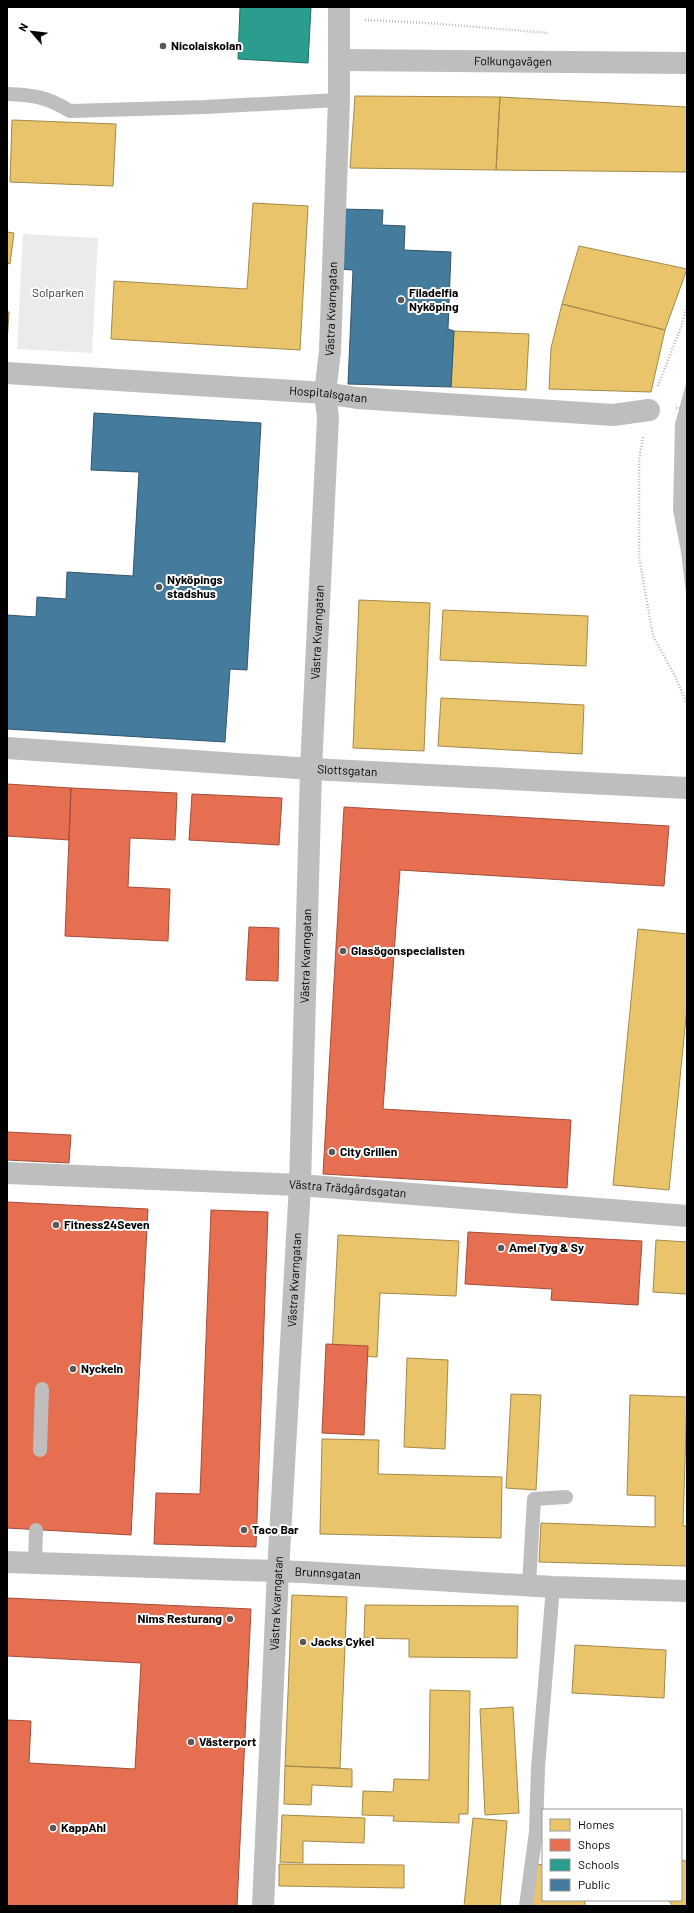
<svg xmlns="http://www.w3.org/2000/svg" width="694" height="1913" font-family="Barlow,sans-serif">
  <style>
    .green { fill: #ebebeb }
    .water { fill: #bebebe }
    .homes { fill: #e9c46a; stroke: #a3894a }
    .shops { fill: #e76f51; stroke: #a24e39 }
    .schools { fill: #2a9d8f; stroke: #1d6e64 }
    .public { fill: #457b9d; stroke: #30566e }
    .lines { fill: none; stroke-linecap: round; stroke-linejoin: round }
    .path { stroke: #b9b9b9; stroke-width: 2.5; stroke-dasharray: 1 2; stroke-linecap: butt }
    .lane { stroke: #bebebe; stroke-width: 14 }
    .street { stroke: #bebebe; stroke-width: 22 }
    .poi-dot { fill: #595959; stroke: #fff; stroke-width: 1.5 }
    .labels { text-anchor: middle; stroke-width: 4; stroke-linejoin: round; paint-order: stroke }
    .poi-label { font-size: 12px; font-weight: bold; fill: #000; stroke: #fff; text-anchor: start }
    .street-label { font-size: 12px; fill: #000; stroke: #fff }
    .park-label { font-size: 12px; fill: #323232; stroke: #fff }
  </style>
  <rect width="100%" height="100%" fill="#fff"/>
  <path class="green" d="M23,234L98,238L92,353L17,349Z"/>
  <path class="water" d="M687,380V601L681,552L673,510L675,424Z"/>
  <path class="homes" d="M355,96L500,97L496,170L350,168Z
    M500,97L687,107V172L496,170Z
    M12,120L116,124L113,186L10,182Z
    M253,203L308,206L300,350L111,339L114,281L247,289Z
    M7,232L14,233L10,264L7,263Z
    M579,246L687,269L665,330L562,304Z
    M562,304L665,330L651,392L549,389L551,348Z
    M7,312H9L7,343Z
    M454,331L529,334L526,390L451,387Z
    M359,600L430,603L424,751L353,748Z
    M443,610L588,616L586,666L440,660Z
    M441,698L584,705L582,754L438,746Z
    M638,929L687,934V1007L669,1190L613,1185Z
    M338,1235L459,1241L456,1296L380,1293L377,1357L332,1355Z
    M656,1240L687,1242V1294L653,1292Z
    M407,1358L448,1360L445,1449L404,1447Z
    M511,1394L541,1395L536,1490L506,1488Z
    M630,1395L687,1397L683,1526H687V1566L539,1562L541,1523L655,1527V1496L627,1495Z
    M322,1439L379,1440L378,1474L502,1477L501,1538L320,1534Z
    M292,1595L347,1597L340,1768L285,1766Z
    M365,1605L518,1606L517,1658L409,1657V1639L364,1638Z
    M575,1645L666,1650L664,1698L572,1693Z
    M430,1690L470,1691L468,1814H459V1823L393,1821L394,1816L362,1815L363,1791L393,1792L394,1779L429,1780Z
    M513,1707L519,1813L485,1815L480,1709Z
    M285,1766L352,1769V1787L312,1785L311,1805L284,1804Z
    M282,1815L365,1818L364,1843L303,1841V1863L280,1862Z
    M473,1818L507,1821L500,1906H464Z
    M684,1860L687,1863V1906H673L668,1900H681V1862Z
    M279,1864L404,1865V1888L279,1886Z
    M535,1864L543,1865V1900H585V1906H531Z"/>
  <path class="shops" d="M7,784L71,788L69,840L7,836Z
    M71,788L177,793L175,840L130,838L128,887L170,889L168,941L65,936Z
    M192,794L282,798L279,845L189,840Z
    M344,807L669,826L664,886L400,870L383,1109L571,1120L567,1188L323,1174Z
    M249,927L279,928L278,981L246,980Z
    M7,1132L71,1135L69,1163L7,1160Z
    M7,1202L148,1209L131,1535L7,1528Z
    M211,1210L268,1212L256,1547L154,1544L156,1493L200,1494Z
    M468,1232L642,1241L638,1305L551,1300L552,1289L465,1284Z
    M326,1344L368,1346L364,1435L322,1433Z
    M7,1598L251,1609L237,1906H7V1720L31,1721L29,1763L135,1769L141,1663L7,1656Z"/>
  <path class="schools" d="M240,7H311L308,63L238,59Z"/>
  <path class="public" d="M340,209L383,210L382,225L405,226L404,250L451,252L448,329L454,331L451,387L348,384L353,270L337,269Z
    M94,413L261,423L247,670L230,669L225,742L7,729V615L36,617L37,597L66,599L67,572L133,576L139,472L91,470Z"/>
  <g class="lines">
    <path class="path" d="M365,20L428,23L548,33
      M658,386L681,327L687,306
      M676,408L687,409
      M643,437L639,460V557L653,636L675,676L687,704"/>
    <path class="lane" d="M7,94C34,95 47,97 70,111L205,107L339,100
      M40,1450L42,1389
      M35,1563L36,1530
      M529,1585L534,1499L566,1497
      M543,1833L536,1832L538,1768L553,1587
      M526,1906L536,1832"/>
    <g class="street">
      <path id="s1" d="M340,60L687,63"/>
      <path id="s2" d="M7,373L325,393L357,398L613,415L649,410"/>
      <path id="s3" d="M7,748L311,769L687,788"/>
      <path id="s4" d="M7,1173L300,1185L687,1216"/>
      <path id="s5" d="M7,1562L303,1572L553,1587L687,1591"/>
      <path id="s6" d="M263,1906L278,1571L300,1185L311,769L328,418L325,393L330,351L339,100V7"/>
    </g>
  </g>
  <g class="poi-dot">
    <circle cx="163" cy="46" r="4"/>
    <circle cx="401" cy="300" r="4"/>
    <circle cx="159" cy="587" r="4"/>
    <circle cx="343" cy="951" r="4"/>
    <circle cx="332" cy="1152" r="4"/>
    <circle cx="56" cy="1225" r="4"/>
    <circle cx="501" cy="1248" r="4"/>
    <circle cx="73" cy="1369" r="4"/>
    <circle cx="244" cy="1530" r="4"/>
    <circle cx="230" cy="1619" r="4"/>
    <circle cx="303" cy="1642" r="4"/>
    <circle cx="191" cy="1742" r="4"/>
    <circle cx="53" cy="1828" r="4"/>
  </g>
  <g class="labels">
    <g class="poi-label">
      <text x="171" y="50">Nicolaiskolan</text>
      <text x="409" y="297">Filadelfia<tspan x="409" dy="14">Nyköping</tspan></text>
      <text x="167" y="584">Nyköpings<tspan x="167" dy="14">stadshus</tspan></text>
      <text x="351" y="955">Glasögonspecialisten</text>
      <text x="340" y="1156">City Grillen</text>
      <text x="64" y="1229">Fitness24Seven</text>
      <text x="509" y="1252">Amel Tyg &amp; Sy</text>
      <text x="81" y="1373">Nyckeln</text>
      <text x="252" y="1534">Taco Bar</text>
      <text x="222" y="1623" text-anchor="end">Nims Resturang</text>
      <text x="311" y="1646">Jacks Cykel</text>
      <text x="199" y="1746">Västerport</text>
      <text x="61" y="1832">KappAhl</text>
    </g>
    <g class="street-label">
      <text dy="4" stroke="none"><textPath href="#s1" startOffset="173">Folkungavägen</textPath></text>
      <text dy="4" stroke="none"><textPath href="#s6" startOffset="1599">Västra Kvarngatan</textPath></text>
      <text dy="4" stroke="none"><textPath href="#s2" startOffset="322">Hospitalsgatan</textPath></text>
      <text dy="4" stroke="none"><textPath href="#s6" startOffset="1275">Västra Kvarngatan</textPath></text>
      <text dy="4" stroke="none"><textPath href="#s3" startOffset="341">Slottsgatan</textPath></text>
      <text dy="4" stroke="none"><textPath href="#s6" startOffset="951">Västra Kvarngatan</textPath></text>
      <text dy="4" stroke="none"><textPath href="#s4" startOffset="341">Västra Trädgårdsgatan</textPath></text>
      <text dy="4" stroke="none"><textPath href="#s6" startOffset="627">Västra Kvarngatan</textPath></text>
      <text dy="4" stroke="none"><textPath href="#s5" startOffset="321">Brunnsgatan</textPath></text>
      <text dy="4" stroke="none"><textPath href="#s6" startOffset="303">Västra Kvarngatan</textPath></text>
    </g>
    <g class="park-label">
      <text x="58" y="297">Solparken</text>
    </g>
  </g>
  <rect width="694" height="1913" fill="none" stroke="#000000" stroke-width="16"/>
  <rect x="542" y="1809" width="140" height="92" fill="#ffffff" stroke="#999999"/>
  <rect x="550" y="1819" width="20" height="12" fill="#e9c46a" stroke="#999999"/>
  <text x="578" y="1829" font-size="12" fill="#000000">Homes</text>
  <rect x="550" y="1839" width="20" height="12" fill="#e76f51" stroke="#999999"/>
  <text x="578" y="1849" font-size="12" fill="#000000">Shops</text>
  <rect x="550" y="1859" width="20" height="12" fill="#2a9d8f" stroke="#999999"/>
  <text x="578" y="1869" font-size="12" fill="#000000">Schools</text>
  <rect x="550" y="1879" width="20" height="12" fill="#457b9d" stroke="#999999"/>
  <text x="578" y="1889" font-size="12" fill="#000000">Public</text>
  <g transform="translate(32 32) rotate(298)" stroke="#ffffff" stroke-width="3" paint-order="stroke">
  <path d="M0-3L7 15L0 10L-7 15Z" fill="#000000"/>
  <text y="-6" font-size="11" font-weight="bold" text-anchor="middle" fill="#000000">N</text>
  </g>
</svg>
